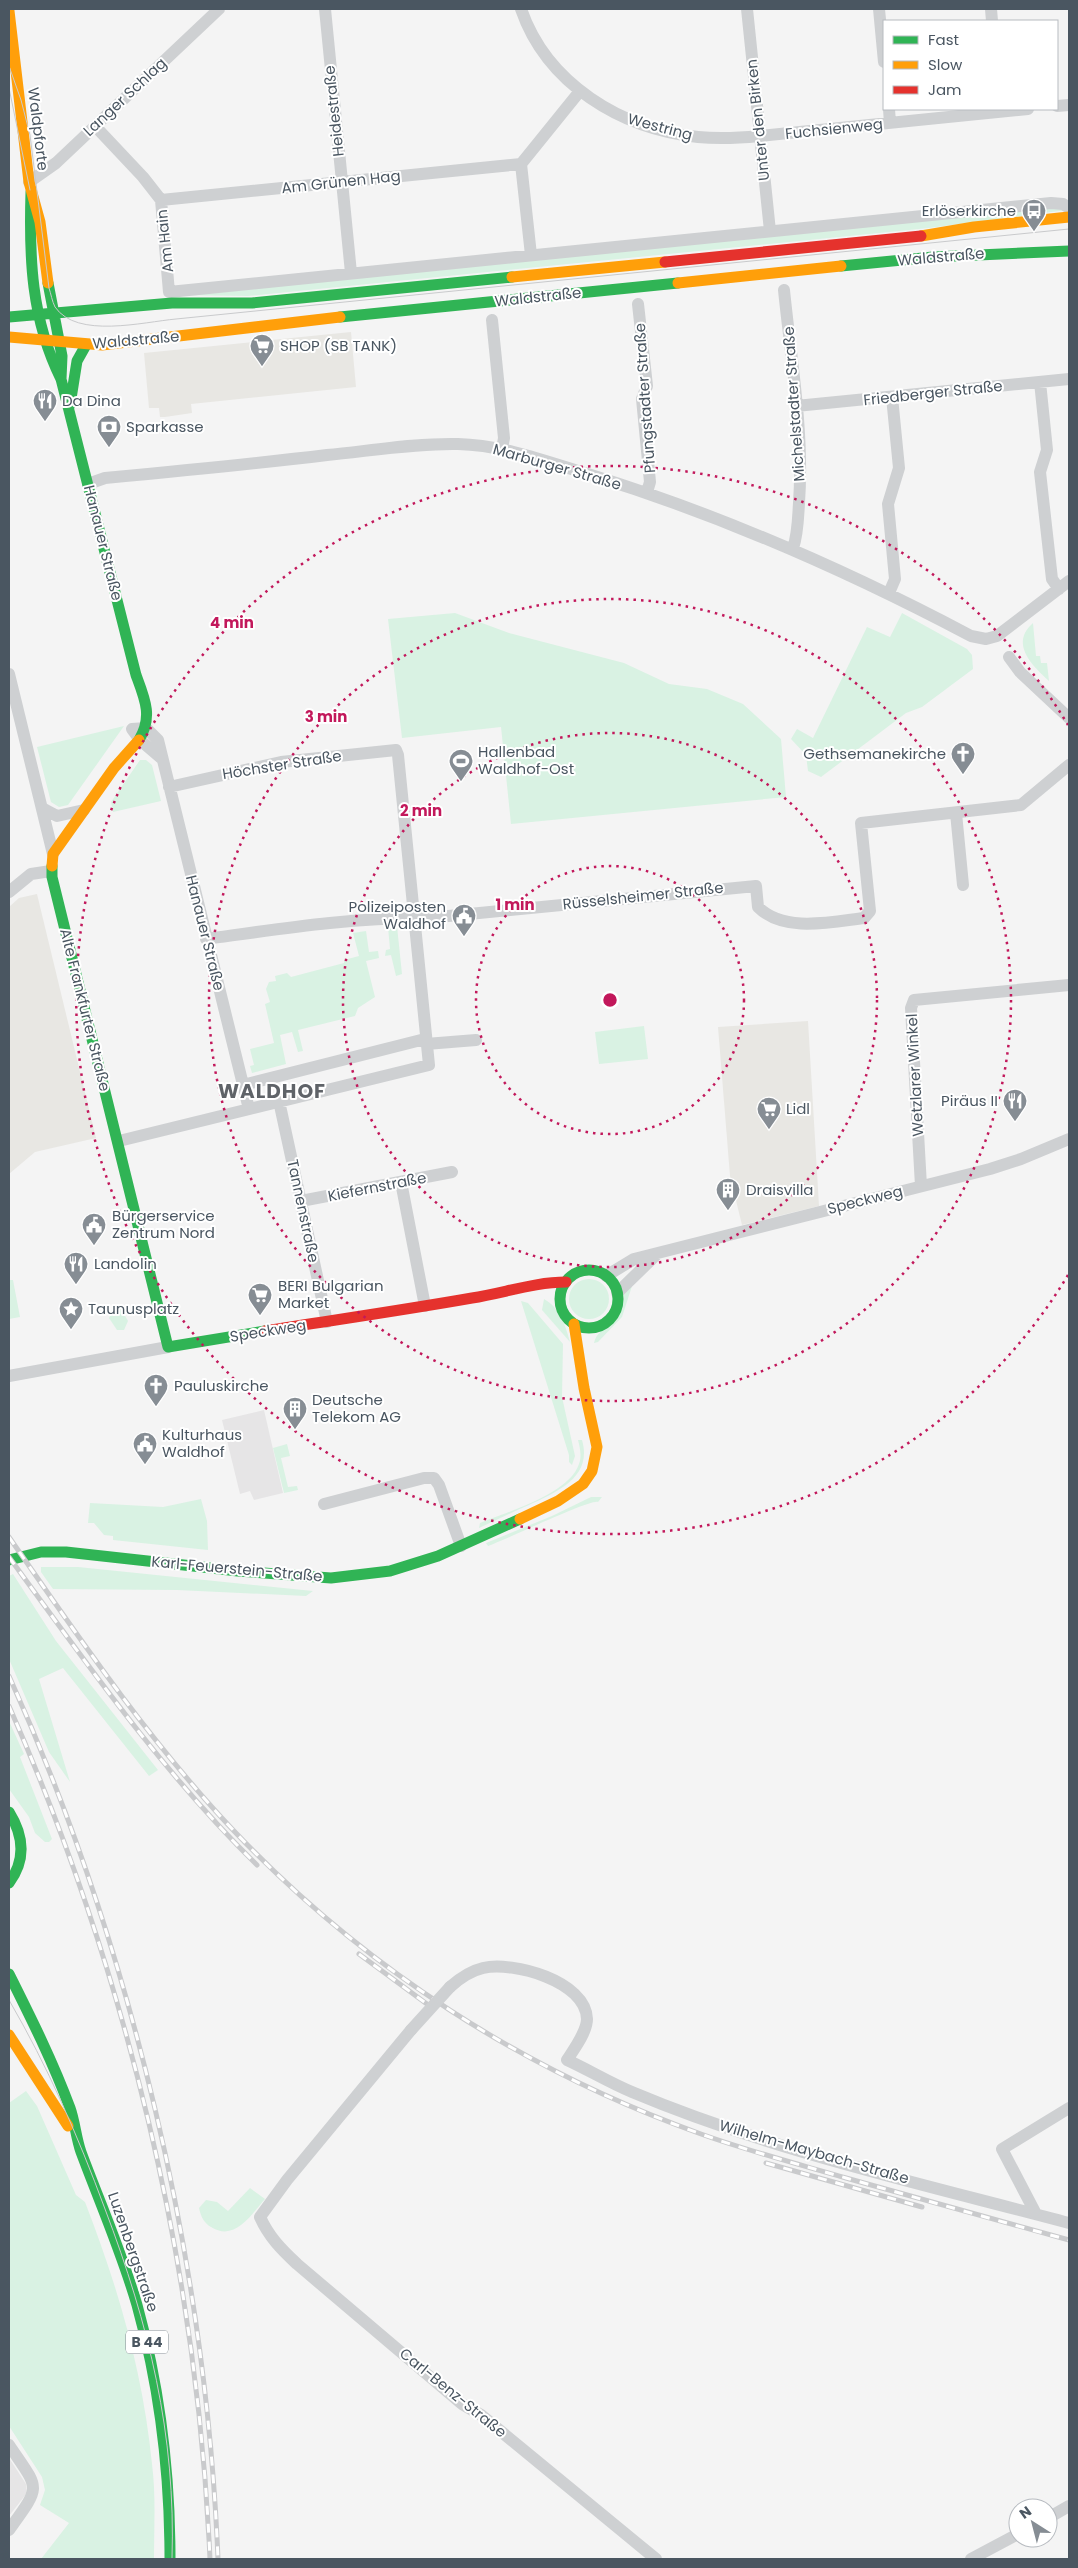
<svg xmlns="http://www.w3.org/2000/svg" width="1078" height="2568" font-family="Poppins,sans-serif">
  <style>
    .commercial { fill: #e8e7e3 }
    .education { fill: #e6e5e6 }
    .green { fill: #d9f2e3 }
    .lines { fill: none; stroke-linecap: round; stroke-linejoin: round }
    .street { stroke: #ced0d2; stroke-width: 12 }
    .fast { stroke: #30b455; stroke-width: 11 }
    .slow { stroke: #ff9f0a; stroke-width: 11 }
    .jam { stroke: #e5322d; stroke-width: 11 }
    .tram { stroke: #c9cacc; stroke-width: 1 }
    .rail-casing { stroke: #c9cacc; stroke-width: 5 }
    .rail { stroke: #fff; stroke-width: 3; stroke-dasharray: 9; stroke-linecap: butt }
    .street-bridge { stroke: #ced0d2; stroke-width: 12 }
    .ring { fill: none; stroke: #c2185b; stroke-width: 2.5; stroke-dasharray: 2.5 5 }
    .labels { text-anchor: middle; stroke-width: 4; stroke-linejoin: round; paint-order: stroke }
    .shield { fill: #fff; stroke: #808990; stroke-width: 1 }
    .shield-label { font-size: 14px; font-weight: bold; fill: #4a5661 }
    .street-label { font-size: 15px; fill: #4a5661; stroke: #fff }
    .poi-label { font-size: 15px; fill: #4a5661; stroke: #fff; text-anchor: start }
    .district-label { font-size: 20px; font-weight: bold; letter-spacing: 1px; fill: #5f6368; stroke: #fff }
    .centre { fill: #c2185b; stroke: #fff; stroke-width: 2.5 }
    .ring-label { font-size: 15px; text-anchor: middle; font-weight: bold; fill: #c2185b; stroke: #fff; stroke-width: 4; stroke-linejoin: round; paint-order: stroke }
  </style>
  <rect width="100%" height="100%" fill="#f4f4f4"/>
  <path class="commercial" d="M351,332L356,387L191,404L192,413L165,417H160L159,408H149L144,353Z
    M37,894L96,1138L35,1152L9,1174V907L19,898Z
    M808,1021L819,1206L742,1225L730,1176L718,1027Z"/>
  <path class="education" d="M264,1410L283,1493L254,1500L250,1491L240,1494L222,1420Z
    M9,2458L26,2484L27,2493L9,2516Z"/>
  <path class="green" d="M1047,207L1067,210L929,228L248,296L172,295Z
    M455,613L509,633L624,663L669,684L707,689L743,704L781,739L786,797L511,824L501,727L402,738L388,619Z
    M902,613L967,649L972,655L973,669L922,707L906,713L821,777L808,771L806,755L791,739L797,729L813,738L867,627L890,637Z
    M1033,623L1036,656H1040L1041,663H1047L1049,681C1033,666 1009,644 1033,623Z
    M124,726L68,805L59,807L51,802L37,747Z
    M140,760H146L152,765L161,801L113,812L111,802Z
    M397,926L402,974L396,976L391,955L385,956L386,950L390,949L388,927Z
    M366,931L369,952L378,951L379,958L366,961L375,997L358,1008L355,1016L298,1030L303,1051L298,1052L292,1032L280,1035L286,1064L252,1073L250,1066L254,1065L250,1049L274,1043L265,1004L270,1002L266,989L269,982L276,981L275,976L287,973L291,977L344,963V960L359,956L353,933Z
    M644,1026L648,1059L599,1064L595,1032Z
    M569 1299a20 20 0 1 1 40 0a20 20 0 1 1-40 0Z
    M9,1280H13L20,1317L9,1319Z
    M632,1286L622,1317L598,1342L594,1343C599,1323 623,1327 622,1296Z
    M544,1299C559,1307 566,1326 570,1342L542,1310Z
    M521,1301L528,1303L563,1344L562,1397L575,1456L572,1465L569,1462V1455Z
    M119,1305L128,1321L124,1330H117L109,1318L116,1306Z
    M578,1440H582C593,1477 557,1492 529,1505C513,1512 496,1520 479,1528L480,1523C507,1512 569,1494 579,1464C582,1456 580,1448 578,1440Z
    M287,1444L290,1456L281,1458L288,1487L297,1486L298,1490L284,1493L273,1448Z
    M591,1497H602L598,1502C592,1498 503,1541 488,1546L486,1543L552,1516Z
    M201,1499L207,1521L208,1550L113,1540V1536L104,1535L94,1523H88L90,1503L163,1507Z
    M41,1567H78L313,1591L306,1596L177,1590L53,1589L41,1572Z
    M13,1574L56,1641L158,1770L149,1776L63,1668L39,1679L70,1782L49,1752L9,1659V1576Z
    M9,1721L24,1754L20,1757L52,1839L49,1842H45L35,1833L29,1817L9,1789Z
    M26,2091L37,2106L76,2195L85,2202C118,2287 143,2372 152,2464C156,2495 154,2528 154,2559H41L69,2523L40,2505L45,2490L42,2477L9,2426V2103Z
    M250,2188L265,2199C251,2215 235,2242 211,2227C204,2223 201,2217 199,2208L206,2200L217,2202L228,2211Z"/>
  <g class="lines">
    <path class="street" d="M325,9L351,273
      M521,9C547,84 621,129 698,137C719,139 739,138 759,136L1028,109
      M747,9L770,231
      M879,9L884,62
      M991,9L992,21
      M1057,106L1069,105
      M889,109L890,123
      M95,126L143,177L161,200L169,292L1051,203L1063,204L1069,208
      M29,182L56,163L219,9
      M161,200L521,164
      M531,255L521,164L580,91
      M784,290C791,360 804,432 799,503C798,518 798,534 793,548
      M638,304L647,386L642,399L650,482L647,492
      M492,320L504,438L502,449
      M1040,382L1047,450L1040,472L1052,579L1059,589
      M796,406L1069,379
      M88,484L105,478C179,471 253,464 327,455C369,451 416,443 458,444C503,445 548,462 591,475C724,516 848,571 971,636L986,639L997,636L1069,581
      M889,593L895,579L888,504L899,468L892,397
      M1009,657L1020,672L1069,718
      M9,674L53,854
      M161,758L140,740L132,729L146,728L158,740L249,1109
      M42,808L57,816L84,810
      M956,813L963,885
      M9,892L31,874L51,871
      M206,939C279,929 354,917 428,918L756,886L758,907C784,933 831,922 864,918L870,911L861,823L1021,805L1069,765
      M426,1044L476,1040
      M243,1085L425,1039
      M279,1101L327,1322
      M119,1141L429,1065L398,755L396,750L281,762L169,787
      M401,1182L425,1306
      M921,1186L911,1008L914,1000L1069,985
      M301,1201L452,1172
      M606,1276L634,1259L990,1169L1021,1159L1069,1139
      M617,1293L656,1255
      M9,1376L168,1347
      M324,1504L424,1478H434L439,1485L461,1546
      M450,1987C460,1978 470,1971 483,1968C513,1961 586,1981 587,2019C587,2032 574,2049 567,2060C589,2070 610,2083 632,2092C772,2151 923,2184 1069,2223
      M411,2030L287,2180L260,2217C269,2237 281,2249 297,2264L462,2404L481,2415L656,2559
      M1036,2214L1002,2149L1069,2108
      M9,2445C40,2491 42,2484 9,2530
      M1048,2518L1069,2506
      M971,2559L1018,2534"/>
    <path class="fast" d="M31,192C29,257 31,319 61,379L136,675C145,699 153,717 139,740
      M841,266L933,257L1069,251
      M48,283L62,356L61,379
      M9,317L172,303H252L512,277
      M340,317L678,283
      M70,405L77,361L86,345
      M52,866V877L168,1347L265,1331
      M560 1299a29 29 0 1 1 58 0a29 29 0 1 1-58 0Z
      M9,1560L41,1552H66L238,1571L331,1578L390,1571L438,1556L520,1519
      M9,1812C24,1836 26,1860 9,1883
      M9,1974C31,2018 53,2062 70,2108C75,2122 76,2138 81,2152C100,2203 122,2253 137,2305C160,2388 170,2473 170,2559"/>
    <path class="slow" d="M9,11L29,182L40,222L48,283
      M921,236L974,227L1069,217
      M512,277L665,262
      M678,283L841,266
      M9,337L102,345L340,317
      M52,866L53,854L114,768L139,740
      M520,1519L558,1501L583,1484L592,1471L597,1447L584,1388L574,1324
      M9,2035L68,2126"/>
    <path class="jam" d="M665,262L921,236
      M265,1331C334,1320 404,1310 472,1298C504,1293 535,1282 566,1282"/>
    <path class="tram" d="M9,66L21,100L30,135L49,288C51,294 52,301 55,307C77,339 143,322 176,319L1069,229
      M9,88L30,190
      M9,2000C48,2067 78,2136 105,2209C149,2325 176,2434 172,2559"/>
    <defs>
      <path id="rail" d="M9,1537C79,1638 149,1741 234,1831C363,1967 524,2071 701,2134C748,2151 798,2164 846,2178C921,2199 995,2220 1069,2240
        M9,1557C87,1664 163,1773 257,1865
        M9,1676C131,1946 206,2263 218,2559
        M9,1706C127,1974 197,2266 210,2559
        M359,1954L431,2007
        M766,2163L922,2207"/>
    </defs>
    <use href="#rail" class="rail-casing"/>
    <use href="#rail" class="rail"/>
    <path class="street-bridge" d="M411,2030L450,1987"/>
  </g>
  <g class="ring">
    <circle cx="610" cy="1000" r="134"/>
    <circle cx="610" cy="1000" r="267"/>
    <circle cx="610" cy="1000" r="401"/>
    <path d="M1068 1275A534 534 0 1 1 1068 725"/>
  </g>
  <defs>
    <symbol id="bus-pin" viewBox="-11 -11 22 30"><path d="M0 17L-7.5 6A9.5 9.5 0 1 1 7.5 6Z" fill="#868d94" stroke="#fff"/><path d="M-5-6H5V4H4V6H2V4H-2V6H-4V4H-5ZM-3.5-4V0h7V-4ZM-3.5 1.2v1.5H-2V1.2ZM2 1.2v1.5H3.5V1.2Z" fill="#fff"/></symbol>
    <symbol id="supermarket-pin" viewBox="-11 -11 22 30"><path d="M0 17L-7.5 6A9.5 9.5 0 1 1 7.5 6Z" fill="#868d94" stroke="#fff"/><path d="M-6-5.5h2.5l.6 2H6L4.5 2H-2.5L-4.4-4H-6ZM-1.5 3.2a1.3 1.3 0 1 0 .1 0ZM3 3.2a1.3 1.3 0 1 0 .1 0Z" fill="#fff"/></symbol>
    <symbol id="restaurant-pin" viewBox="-11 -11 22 30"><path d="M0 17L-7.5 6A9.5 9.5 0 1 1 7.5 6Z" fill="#868d94" stroke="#fff"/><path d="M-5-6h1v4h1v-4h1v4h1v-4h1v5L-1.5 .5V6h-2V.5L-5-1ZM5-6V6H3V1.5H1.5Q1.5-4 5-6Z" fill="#fff"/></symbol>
    <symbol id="bank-pin" viewBox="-11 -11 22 30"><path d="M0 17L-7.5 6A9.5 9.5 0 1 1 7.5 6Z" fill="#868d94" stroke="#fff"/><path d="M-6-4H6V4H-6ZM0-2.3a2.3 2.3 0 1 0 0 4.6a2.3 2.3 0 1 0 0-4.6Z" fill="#fff"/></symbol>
    <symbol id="church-pin" viewBox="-11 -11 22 30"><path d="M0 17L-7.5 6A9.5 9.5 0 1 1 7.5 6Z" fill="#868d94" stroke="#fff"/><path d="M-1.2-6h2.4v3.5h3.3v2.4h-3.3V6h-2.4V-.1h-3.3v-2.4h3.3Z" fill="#fff"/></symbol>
    <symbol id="stadium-pin" viewBox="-11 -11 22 30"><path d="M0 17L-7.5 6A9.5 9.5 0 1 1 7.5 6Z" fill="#868d94" stroke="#fff"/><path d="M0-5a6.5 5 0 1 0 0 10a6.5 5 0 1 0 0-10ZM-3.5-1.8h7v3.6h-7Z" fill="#fff"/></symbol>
    <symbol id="civic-pin" viewBox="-11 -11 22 30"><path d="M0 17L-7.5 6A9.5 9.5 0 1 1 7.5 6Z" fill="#868d94" stroke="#fff"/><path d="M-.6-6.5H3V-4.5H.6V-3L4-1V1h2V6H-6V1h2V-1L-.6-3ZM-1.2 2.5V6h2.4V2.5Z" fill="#fff"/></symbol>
    <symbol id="building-pin" viewBox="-11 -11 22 30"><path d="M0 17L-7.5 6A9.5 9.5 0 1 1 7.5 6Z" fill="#868d94" stroke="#fff"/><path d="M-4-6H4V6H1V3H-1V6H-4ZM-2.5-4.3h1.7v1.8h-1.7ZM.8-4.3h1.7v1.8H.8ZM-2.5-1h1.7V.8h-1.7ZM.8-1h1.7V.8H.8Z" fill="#fff"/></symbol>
    <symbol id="sight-pin" viewBox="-11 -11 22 30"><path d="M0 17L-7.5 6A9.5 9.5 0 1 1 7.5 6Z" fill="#868d94" stroke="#fff"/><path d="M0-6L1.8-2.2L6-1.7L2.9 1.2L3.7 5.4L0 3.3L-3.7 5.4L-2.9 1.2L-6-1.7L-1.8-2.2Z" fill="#fff"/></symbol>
  </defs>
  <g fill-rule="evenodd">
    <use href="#bus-pin" x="1020" y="197" width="28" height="38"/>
    <use href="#supermarket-pin" x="248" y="332" width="28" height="38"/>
    <use href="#restaurant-pin" x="31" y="387" width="28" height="38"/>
    <use href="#bank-pin" x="95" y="413" width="28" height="38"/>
    <use href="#church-pin" x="949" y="740" width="28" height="38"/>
    <use href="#stadium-pin" x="447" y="747" width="28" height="38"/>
    <use href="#civic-pin" x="450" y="902" width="28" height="38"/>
    <use href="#restaurant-pin" x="1001" y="1087" width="28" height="38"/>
    <use href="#supermarket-pin" x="755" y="1095" width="28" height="38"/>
    <use href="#building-pin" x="714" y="1176" width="28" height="38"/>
    <use href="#civic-pin" x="80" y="1211" width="28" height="38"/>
    <use href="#restaurant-pin" x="62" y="1250" width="28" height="38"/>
    <use href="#supermarket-pin" x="246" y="1281" width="28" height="38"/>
    <use href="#sight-pin" x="57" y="1295" width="28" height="38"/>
    <use href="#church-pin" x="142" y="1372" width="28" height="38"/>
    <use href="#building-pin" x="281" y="1395" width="28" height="38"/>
    <use href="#civic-pin" x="131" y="1430" width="28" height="38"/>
  </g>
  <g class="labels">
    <rect class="shield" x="126" y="2330.5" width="42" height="23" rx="4"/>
    <g class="shield-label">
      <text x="147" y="2347">B 44</text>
    </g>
    <g class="street-label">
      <text transform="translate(125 97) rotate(-43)" y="5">Langer Schlag</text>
      <text transform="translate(334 111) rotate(-96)" y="5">Heidestraße</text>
      <text transform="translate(758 120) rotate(-96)" y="5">Unter den Birken</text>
      <text transform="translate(660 127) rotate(15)" y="5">Westring</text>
      <text transform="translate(38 129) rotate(83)" y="5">Waldpforte</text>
      <text transform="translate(834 129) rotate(-6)" y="5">Fuchsienweg</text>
      <text transform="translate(341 182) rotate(-6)" y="5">Am Grünen Hag</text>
      <text transform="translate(165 241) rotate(-96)" y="5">Am Hain</text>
      <text transform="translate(941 257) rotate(-5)" y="5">Waldstraße</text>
      <text transform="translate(538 297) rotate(-6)" y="5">Waldstraße</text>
      <text transform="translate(136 340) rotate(-5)" y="5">Waldstraße</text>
      <text transform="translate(933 393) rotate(-6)" y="5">Friedberger Straße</text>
      <text transform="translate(645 398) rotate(-94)" y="5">Pfungstadter Straße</text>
      <text transform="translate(794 404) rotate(-94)" y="5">Michelstadter Straße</text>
      <text transform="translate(557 467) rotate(16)" y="5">Marburger Straße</text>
      <text transform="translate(103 543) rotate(76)" y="5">Hanauer Straße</text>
      <text transform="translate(282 765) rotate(-9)" y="5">Höchster Straße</text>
      <text transform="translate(643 896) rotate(-6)" y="5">Rüsselsheimer Straße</text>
      <text transform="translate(205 933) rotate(76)" y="5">Hanauer Straße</text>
      <text transform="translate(85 1010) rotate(76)" y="5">Alte Frankfurter Straße</text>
      <text transform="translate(915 1075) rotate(-93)" y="5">Wetzlarer Winkel</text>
      <text transform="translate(377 1187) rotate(-11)" y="5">Kiefernstraße</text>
      <text transform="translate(865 1200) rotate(-14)" y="5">Speckweg</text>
      <text transform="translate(303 1211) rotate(78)" y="5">Tannenstraße</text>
      <text transform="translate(268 1331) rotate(-9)" y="5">Speckweg</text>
      <text transform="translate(237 1569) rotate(5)" y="5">Karl-Feuerstein-Straße</text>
      <text transform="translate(814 2152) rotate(16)" y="5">Wilhelm-Maybach-Straße</text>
      <text transform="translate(133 2252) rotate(71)" y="5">Luzenbergstraße</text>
      <text transform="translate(453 2393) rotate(39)" y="5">Carl-Benz-Straße</text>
    </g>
    <g class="poi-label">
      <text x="1016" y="216" text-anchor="end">Erlöserkirche</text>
      <text x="280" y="351">SHOP (SB TANK)</text>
      <text x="62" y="406">Da Dina</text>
      <text x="126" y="432">Sparkasse</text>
      <text x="478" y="757">Hallenbad<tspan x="478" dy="17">Waldhof-Ost</tspan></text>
      <text x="946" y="759" text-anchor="end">Gethsemanekirche</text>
      <text x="446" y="912" text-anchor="end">Polizeiposten<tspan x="446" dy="17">Waldhof</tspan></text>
      <text x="998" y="1106" text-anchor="end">Piräus II</text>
      <text x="786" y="1114">Lidl</text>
      <text x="746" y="1195">Draisvilla</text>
      <text x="112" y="1221">Bürgerservice<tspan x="112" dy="17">Zentrum Nord</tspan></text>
      <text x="94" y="1269">Landolin</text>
      <text x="278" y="1291">BERI Bulgarian<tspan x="278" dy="17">Market</tspan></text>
      <text x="88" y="1314">Taunusplatz</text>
      <text x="174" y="1391">Pauluskirche</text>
      <text x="312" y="1405">Deutsche<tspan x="312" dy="17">Telekom AG</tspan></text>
      <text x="162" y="1440">Kulturhaus<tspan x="162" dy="17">Waldhof</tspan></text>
    </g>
    <g class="district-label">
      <text x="272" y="1098">WALDHOF</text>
    </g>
  </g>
  <circle cx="610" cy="1000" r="8" class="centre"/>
  <g class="ring-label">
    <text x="232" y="628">4 min</text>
    <text x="326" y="722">3 min</text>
    <text x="421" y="816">2 min</text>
    <text x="515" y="910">1 min</text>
  </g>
  <rect width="1078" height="2568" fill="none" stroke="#4a5661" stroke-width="20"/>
  <rect x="883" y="20" width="175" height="90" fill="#ffffff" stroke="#b7bbc0"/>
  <rect x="893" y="36" width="25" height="8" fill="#30b455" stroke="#b7bbc0"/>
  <text x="928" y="45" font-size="15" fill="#4a5661">Fast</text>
  <rect x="893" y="61" width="25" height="8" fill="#ff9f0a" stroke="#b7bbc0"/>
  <text x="928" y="70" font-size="15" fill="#4a5661">Slow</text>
  <rect x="893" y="86" width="25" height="8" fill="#e5322d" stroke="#b7bbc0"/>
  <text x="928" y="95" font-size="15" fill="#4a5661">Jam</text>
  <g transform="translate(1033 2523) rotate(324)"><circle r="24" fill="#ffffff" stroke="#b7bbc0"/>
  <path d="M0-4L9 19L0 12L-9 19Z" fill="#868d94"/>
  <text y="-8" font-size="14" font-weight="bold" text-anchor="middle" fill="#4a5661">N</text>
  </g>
</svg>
